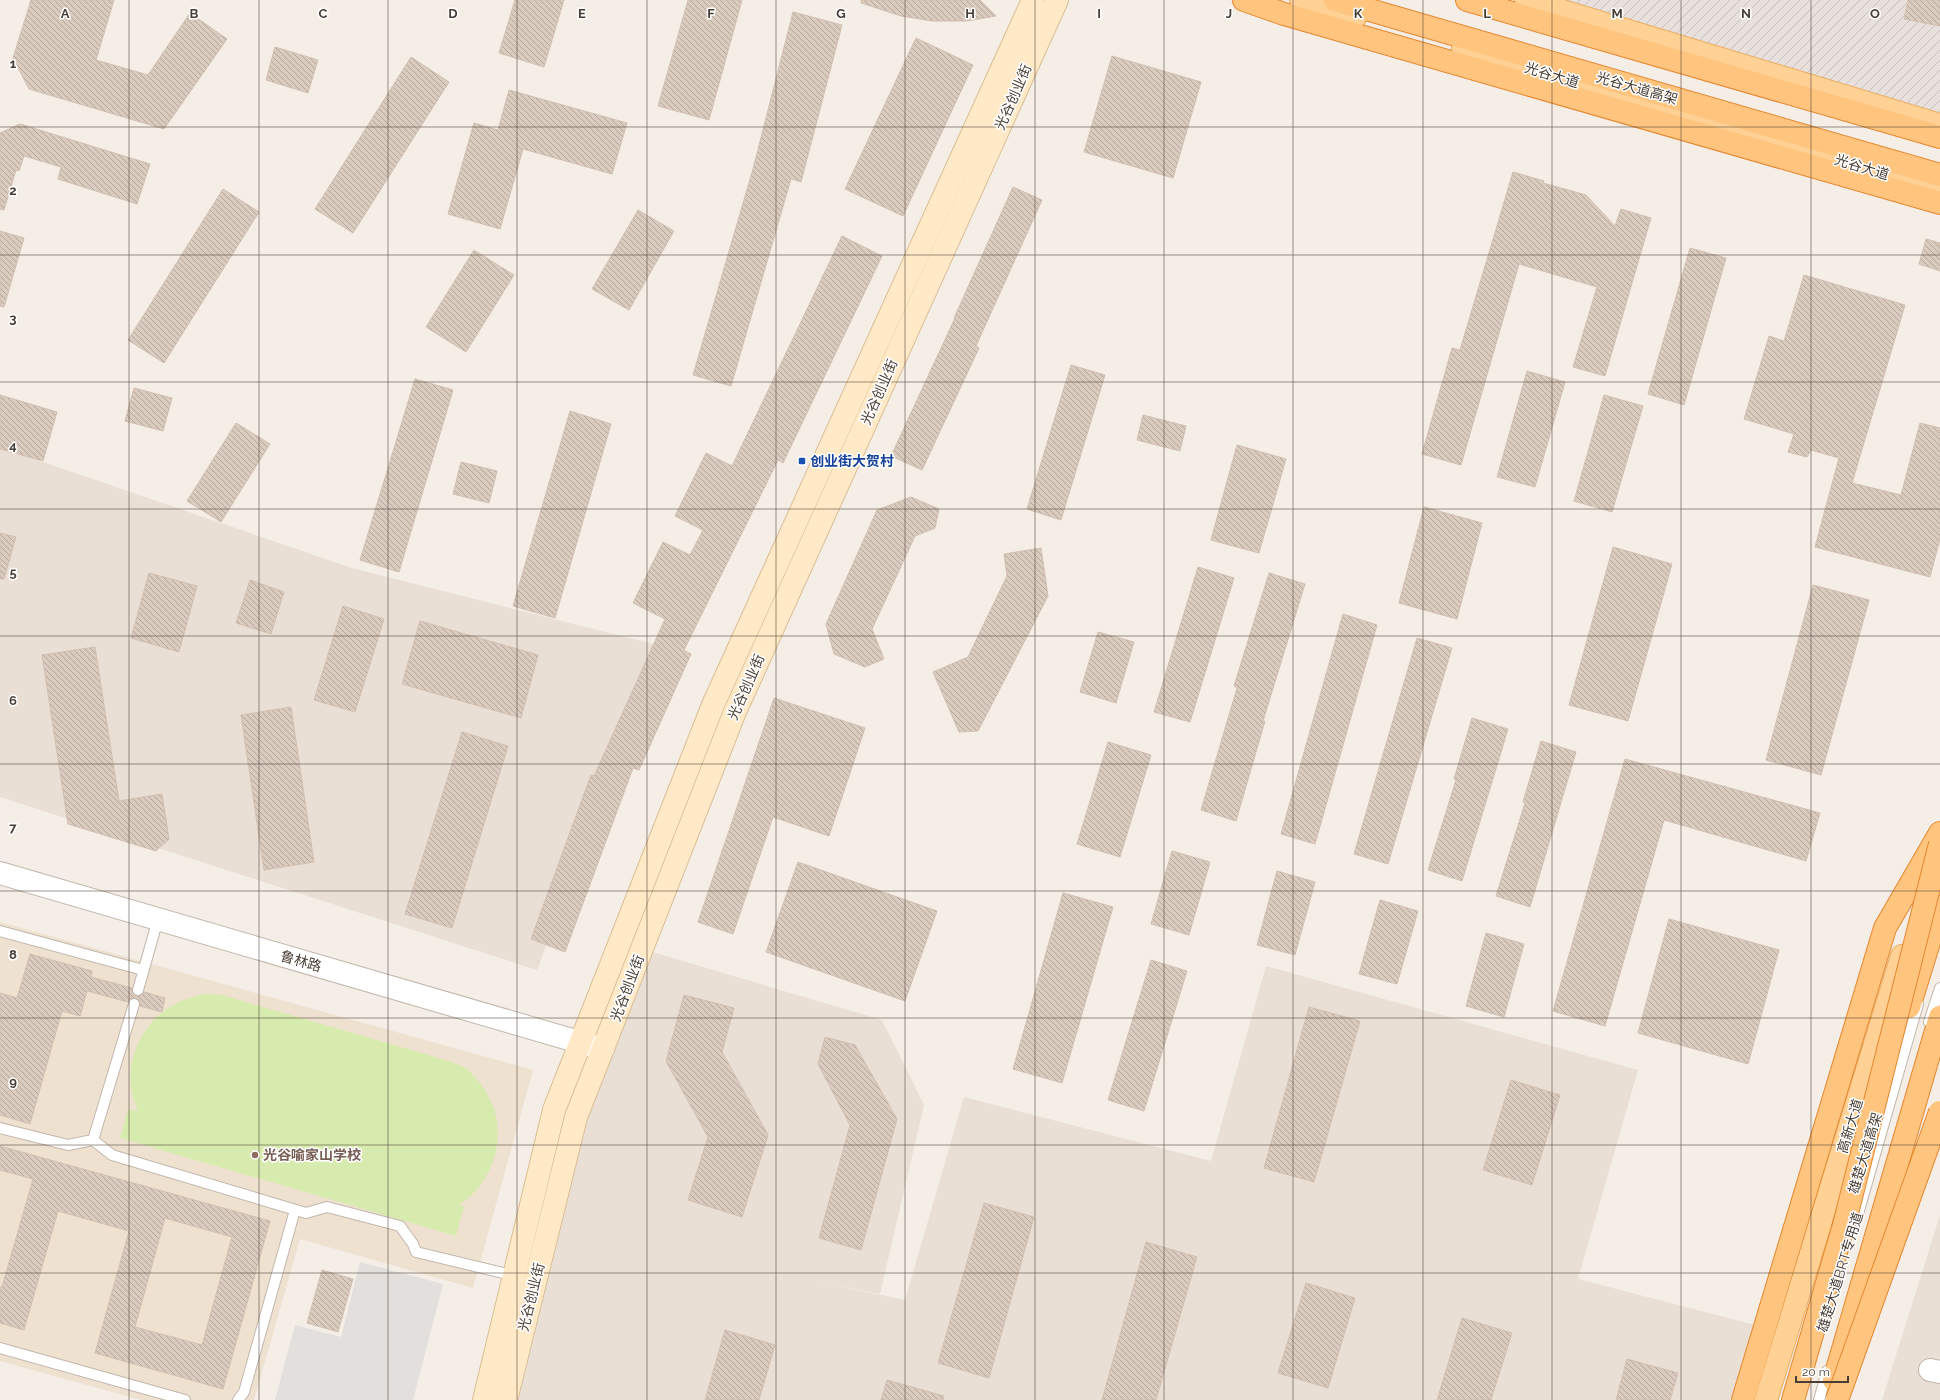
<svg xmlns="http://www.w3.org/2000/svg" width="1940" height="1400" font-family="Raleway,'Noto Sans SC',sans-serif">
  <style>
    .residential { fill: #e9dfd5 }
    .industrial { fill: url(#industrial-furrows) }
    .education { fill: #eee1d0 }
    .park { fill: #d8ebae }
    .parking { fill: #e2dfdc }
    .building { fill: url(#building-back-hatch); stroke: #d2bfaf; fill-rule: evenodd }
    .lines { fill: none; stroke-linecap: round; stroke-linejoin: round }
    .service-casing { stroke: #c3b7ac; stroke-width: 12 }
    .tertiary-casing { stroke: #c3b7ac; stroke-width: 24 }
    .secondary-casing { stroke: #dabe96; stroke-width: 24 }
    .primary-casing { stroke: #eaac5f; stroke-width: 24 }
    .trunk-casing { stroke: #e58730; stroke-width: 24 }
    .service { stroke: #fff; stroke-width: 10 }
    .tertiary { stroke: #fff; stroke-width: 22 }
    .secondary { stroke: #ffe9c6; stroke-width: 22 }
    .primary { stroke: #ffd195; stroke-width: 22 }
    .trunk { stroke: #ffc47e; stroke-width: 22 }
    .trunk-bridge-casing { stroke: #e58730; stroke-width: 24; stroke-linecap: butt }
    .trunk-bridge { stroke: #ffc47e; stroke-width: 22 }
    .grid { fill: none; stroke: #483e35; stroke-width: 1; stroke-opacity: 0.55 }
    .transit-dot { fill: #1a4fb4; stroke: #fff; stroke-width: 1.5 }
    .education-dot { fill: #8d6e63; stroke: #fff; stroke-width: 1.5 }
    .labels { text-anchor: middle; stroke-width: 3; stroke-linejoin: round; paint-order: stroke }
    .street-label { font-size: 14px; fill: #483e35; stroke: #fff }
    .transit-label { font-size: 14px; font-weight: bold; fill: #164399; stroke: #fff; text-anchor: start }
    .education-label { font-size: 14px; font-weight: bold; fill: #785e54; stroke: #fff; text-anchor: start }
    .grid-label { font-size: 13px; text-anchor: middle; font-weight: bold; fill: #483e35; stroke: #fff; stroke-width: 3; stroke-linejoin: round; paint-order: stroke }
  </style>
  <defs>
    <pattern id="industrial-furrows" width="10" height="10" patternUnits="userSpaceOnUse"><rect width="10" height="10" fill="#e7e0dc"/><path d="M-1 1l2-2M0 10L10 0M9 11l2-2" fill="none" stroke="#c8c1bd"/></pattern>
    <pattern id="building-back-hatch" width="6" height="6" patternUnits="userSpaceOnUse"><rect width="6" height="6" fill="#dacbbf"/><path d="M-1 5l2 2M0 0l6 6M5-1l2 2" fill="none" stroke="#b3a69c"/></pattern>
  </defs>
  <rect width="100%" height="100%" fill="#f4eee7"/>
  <path class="residential" d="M0,449L43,462L352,568L661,646L537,970L0,797Z
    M639,948L882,1020L924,1105L880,1294L815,1281L905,1300L964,1097L1211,1161L1266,966L1638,1070L1578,1279L1759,1326L1735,1400H504L568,1118Z
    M1940,1215V1400H1882Z"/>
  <path class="industrial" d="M1526,0H1940V118Z"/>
  <path class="education" d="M0,922L533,1070L473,1288L300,1239L254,1400H141L0,1361Z"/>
  <path class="park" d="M207,994L222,995L449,1061C454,1063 461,1065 466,1068C472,1073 478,1080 482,1086C511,1125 498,1179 459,1205L464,1207L456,1236L120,1138L128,1109L138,1111C119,1072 138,1022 177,1003C186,998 196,996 207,994Z"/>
  <path class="parking" d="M360,1262L443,1284L413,1400H275L295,1325L341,1337Z"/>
  <path class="building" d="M31,0H114L96,60L148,75L190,13L227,39L164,129L29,89L13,58Z
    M515,0H564L544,67L499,53Z
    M688,0H742L709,120L658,106Z
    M861,0H980L996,16L967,21H932L901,16L861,3Z
    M1908,0H1940V26L1904,19Z
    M793,12L842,25L801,182L791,179L731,386L693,375L753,169Z
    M916,38L973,65L903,216L845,189Z
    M275,47L318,60L308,93L266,80Z
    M1112,56L1201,82L1173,178L1084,152Z
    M411,57L449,82L353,233L315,209Z
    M509,90L627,123L612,174L523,149L500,229L448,214L474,123L498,130Z
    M20,124L150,164L137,204L58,179L61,167L24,156L19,171L16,170L4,210L0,209V133Z
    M1513,172L1544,181L1543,183L1586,195L1615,226L1621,209L1651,218L1605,376L1573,367L1597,287L1519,264L1461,465L1422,454L1452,348L1460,350Z
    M1013,187L1042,200L976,346L979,348L922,470L891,456L955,318H954Z
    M223,189L259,212L164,363L128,340Z
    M638,210L674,231L629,310L592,289Z
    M0,231L24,238L4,307L0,306Z
    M842,236L882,256L783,463L778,460L684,650L691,654L639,770L633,768L565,952L531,939L591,775L594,776L665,619L633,603L663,542L690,555L703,530L675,516L706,453L732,466Z
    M1926,239L1940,243V271L1919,264Z
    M1690,248L1726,258L1684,405L1648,394Z
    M474,250L514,275L466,352L426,327Z
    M1804,275L1905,305L1852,483L1901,495L1920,423L1940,428V539L1930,577L1815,547L1839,458L1811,450L1807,457L1788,452L1794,434L1744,419L1769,336L1784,341Z
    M1071,365L1105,375L1061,520L1027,509Z
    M1527,371L1565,382L1535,487L1497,477Z
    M415,379L453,390L399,572L360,560Z
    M134,388L172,398L163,431L125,421Z
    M0,395L57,412L43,461L0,449Z
    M1604,395L1643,406L1612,512L1574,501Z
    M570,411L611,424L555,618L513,606Z
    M1143,415L1186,426L1180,451L1137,440Z
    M236,423L270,444L221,522L187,501Z
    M1237,445L1286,459L1259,553L1211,540Z
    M461,462L497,471L489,503L453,494Z
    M911,497L939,509L935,528L915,536L872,629L884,659L865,667L834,654L826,624L877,510Z
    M1424,507L1482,523L1457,619L1399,603Z
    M0,533L16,537L4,579H0Z
    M1613,547L1672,564L1628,721L1569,705Z
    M1041,548L1048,596L978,731L959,732L933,672L968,657L1007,576L1004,554Z
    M1198,567L1234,578L1190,722L1154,712Z
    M149,573L197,586L179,652L131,638Z
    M1269,573L1305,584L1263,721H1265L1236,821L1201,810L1237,688L1234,686Z
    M250,580L284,592L271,634L236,623Z
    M1813,585L1869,600L1821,775L1766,760Z
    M343,606L384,619L355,712L314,700Z
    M1343,614L1377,625L1315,844L1281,834Z
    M420,621L538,655L521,718L402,684Z
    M1098,632L1134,642L1116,703L1080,692Z
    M1417,638L1452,648L1388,864L1354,854Z
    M95,647L119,801L162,794L169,839L156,851L68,824L42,655Z
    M774,698L865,728L829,836L773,817L733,934L698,922Z
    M291,707L314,862L264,870L241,715Z
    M1472,718L1508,729L1462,881L1428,870L1456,780L1454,779Z
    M462,732L508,746L452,928L405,914Z
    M1541,741L1576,752L1530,907L1496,896L1525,803L1523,802Z
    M1108,742L1151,755L1120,857L1077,844Z
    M1625,759L1820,813L1806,861L1664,820L1605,1026L1553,1011Z
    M1172,851L1210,862L1189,935L1151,924Z
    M798,862L937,911L905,1001L766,952Z
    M1277,871L1315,882L1295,955L1257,945Z
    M1063,893L1113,907L1062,1083L1013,1069Z
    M1380,900L1418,911L1397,984L1359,974Z
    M1669,919L1779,950L1748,1064L1638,1033Z
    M1486,933L1524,944L1504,1017L1466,1006Z
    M30,954L92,971L91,977L132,988V992L136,996H140L144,992L165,998L162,1012L140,1006L139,1000L135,998L130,999L128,1002L87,991L80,1016L62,1011L30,1124L0,1115V993L17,998Z
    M1151,960L1187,971L1144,1111L1108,1100Z
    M684,995L734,1008L722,1052L768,1135L742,1217L688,1200L708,1137L666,1061Z
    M1309,1007L1360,1021L1314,1182L1264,1168Z
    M825,1037L855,1045L897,1119L861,1250L819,1238L850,1125L818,1064Z
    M1511,1080L1560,1095L1532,1185L1483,1170Z
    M0,1146L270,1221L223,1389L95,1353L129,1231L58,1211L24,1330L0,1323V1287H2L33,1179L0,1170ZM165,1218L232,1237L202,1345L135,1327Z
    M984,1203L1034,1217L989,1378L938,1363Z
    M1146,1242L1197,1257L1156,1400H1102Z
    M322,1270L353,1279L338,1332L307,1323Z
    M1306,1283L1355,1298L1328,1388L1278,1373Z
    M1462,1318L1512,1333L1491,1400H1437Z
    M725,1330L775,1345L759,1400H705Z
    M1627,1359L1678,1373L1670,1400H1616Z
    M887,1380L944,1396L943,1400H881Z"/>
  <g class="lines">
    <defs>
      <path id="service" d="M0,931L143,970
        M138,990L158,919
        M1929,1022L1940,988
        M0,1128L68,1145L93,1140L112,1155L306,1213L327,1207L400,1226L413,1244L416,1252L516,1276
        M93,1140L134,1004
        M1856,1221L1918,1004
        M0,1348L185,1400
        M238,1400L244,1392L295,1210
        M1819,1400L1827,1371"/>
      <path id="tertiary" d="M0,873L603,1049
        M1930,1370L1940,1372"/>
      <path id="secondary" d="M484,1400L554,1110L713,705L1033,0
        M506,1400L576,1117L734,714L1057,0"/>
      <path id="primary" d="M1301,0L1356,16
        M1526,0L1940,125
        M1463,48L1940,190
        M1766,1400L1902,956"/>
      <path id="trunk" d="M1244,0L1284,14L1940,203
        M1335,0L1940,175
        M1467,0L1940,137
        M1909,1007L1940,907
        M1834,1380L1940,1017
        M1743,1400L1885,928L1940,833
        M1793,1400L1848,1211"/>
    </defs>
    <use href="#service" class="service-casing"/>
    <use href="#tertiary" class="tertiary-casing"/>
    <use href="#secondary" class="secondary-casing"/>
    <use href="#primary" class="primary-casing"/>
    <use href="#trunk" class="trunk-casing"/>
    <use href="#service" class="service"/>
    <use href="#tertiary" class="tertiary"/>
    <use href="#secondary" class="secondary"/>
    <use href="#primary" class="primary"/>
    <use href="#trunk" class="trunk"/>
    <defs>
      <path id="trunk-bridge" d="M1843,1229L1940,844
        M1837,1400L1940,1112"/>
    </defs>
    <use href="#trunk-bridge" class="trunk-bridge-casing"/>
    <use href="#trunk-bridge" class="trunk-bridge"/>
  </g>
  <path class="grid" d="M129,0V1400M259,0V1400M388,0V1400M517,0V1400M647,0V1400M776,0V1400M905,0V1400M1035,0V1400M1164,0V1400M1293,0V1400M1423,0V1400M1552,0V1400M1681,0V1400M1811,0V1400M0,127H1940M0,255H1940M0,382H1940M0,509H1940M0,636H1940M0,764H1940M0,891H1940M0,1018H1940M0,1145H1940M0,1273H1940"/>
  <rect class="transit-dot" x="798" y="457" width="8" height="8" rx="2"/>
  <circle class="education-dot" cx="255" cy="1155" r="4"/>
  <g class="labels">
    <g class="street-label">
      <text transform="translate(1552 75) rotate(17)" y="5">光谷大道</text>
      <text transform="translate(1637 88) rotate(16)" y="5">光谷大道高架</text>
      <text transform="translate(1013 97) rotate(-66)" y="5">光谷创业街</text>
      <text transform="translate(1862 167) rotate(17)" y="5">光谷大道</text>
      <text transform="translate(879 392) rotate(-66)" y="5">光谷创业街</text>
      <text transform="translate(746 687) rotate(-66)" y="5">光谷创业街</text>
      <text transform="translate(301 961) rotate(16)" y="5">鲁林路</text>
      <text transform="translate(627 988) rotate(-69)" y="5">光谷创业街</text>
      <text transform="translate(1850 1126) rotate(-73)" y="5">高新大道</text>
      <text transform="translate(1865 1153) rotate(-73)" y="5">雄楚大道高架</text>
      <text transform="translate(1840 1272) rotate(-73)" y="5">雄楚大道BRT专用道</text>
      <text transform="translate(531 1297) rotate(-76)" y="5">光谷创业街</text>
    </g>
    <g class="transit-label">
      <text x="810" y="466">创业街大贺村</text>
    </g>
    <g class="education-label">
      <text x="263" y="1160">光谷喻家山学校</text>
    </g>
  </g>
  <g class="grid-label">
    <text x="65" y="18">A</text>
    <text x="194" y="18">B</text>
    <text x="323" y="18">C</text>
    <text x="453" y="18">D</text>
    <text x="582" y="18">E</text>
    <text x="711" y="18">F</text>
    <text x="841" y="18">G</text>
    <text x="970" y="18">H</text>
    <text x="1099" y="18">I</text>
    <text x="1229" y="18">J</text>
    <text x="1358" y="18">K</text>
    <text x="1487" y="18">L</text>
    <text x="1617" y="18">M</text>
    <text x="1746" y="18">N</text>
    <text x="1875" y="18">O</text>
    <text x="13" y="68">1</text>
    <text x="13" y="195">2</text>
    <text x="13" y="323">3</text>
    <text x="13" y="450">4</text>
    <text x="13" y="577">5</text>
    <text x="13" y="705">6</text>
    <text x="13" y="832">7</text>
    <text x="13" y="959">8</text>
    <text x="13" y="1086">9</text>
  </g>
  <path d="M1796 1376v6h52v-6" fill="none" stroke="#483e35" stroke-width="2"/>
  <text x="1802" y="1376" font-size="12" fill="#483e35" stroke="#ffffff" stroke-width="3" paint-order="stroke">20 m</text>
</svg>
